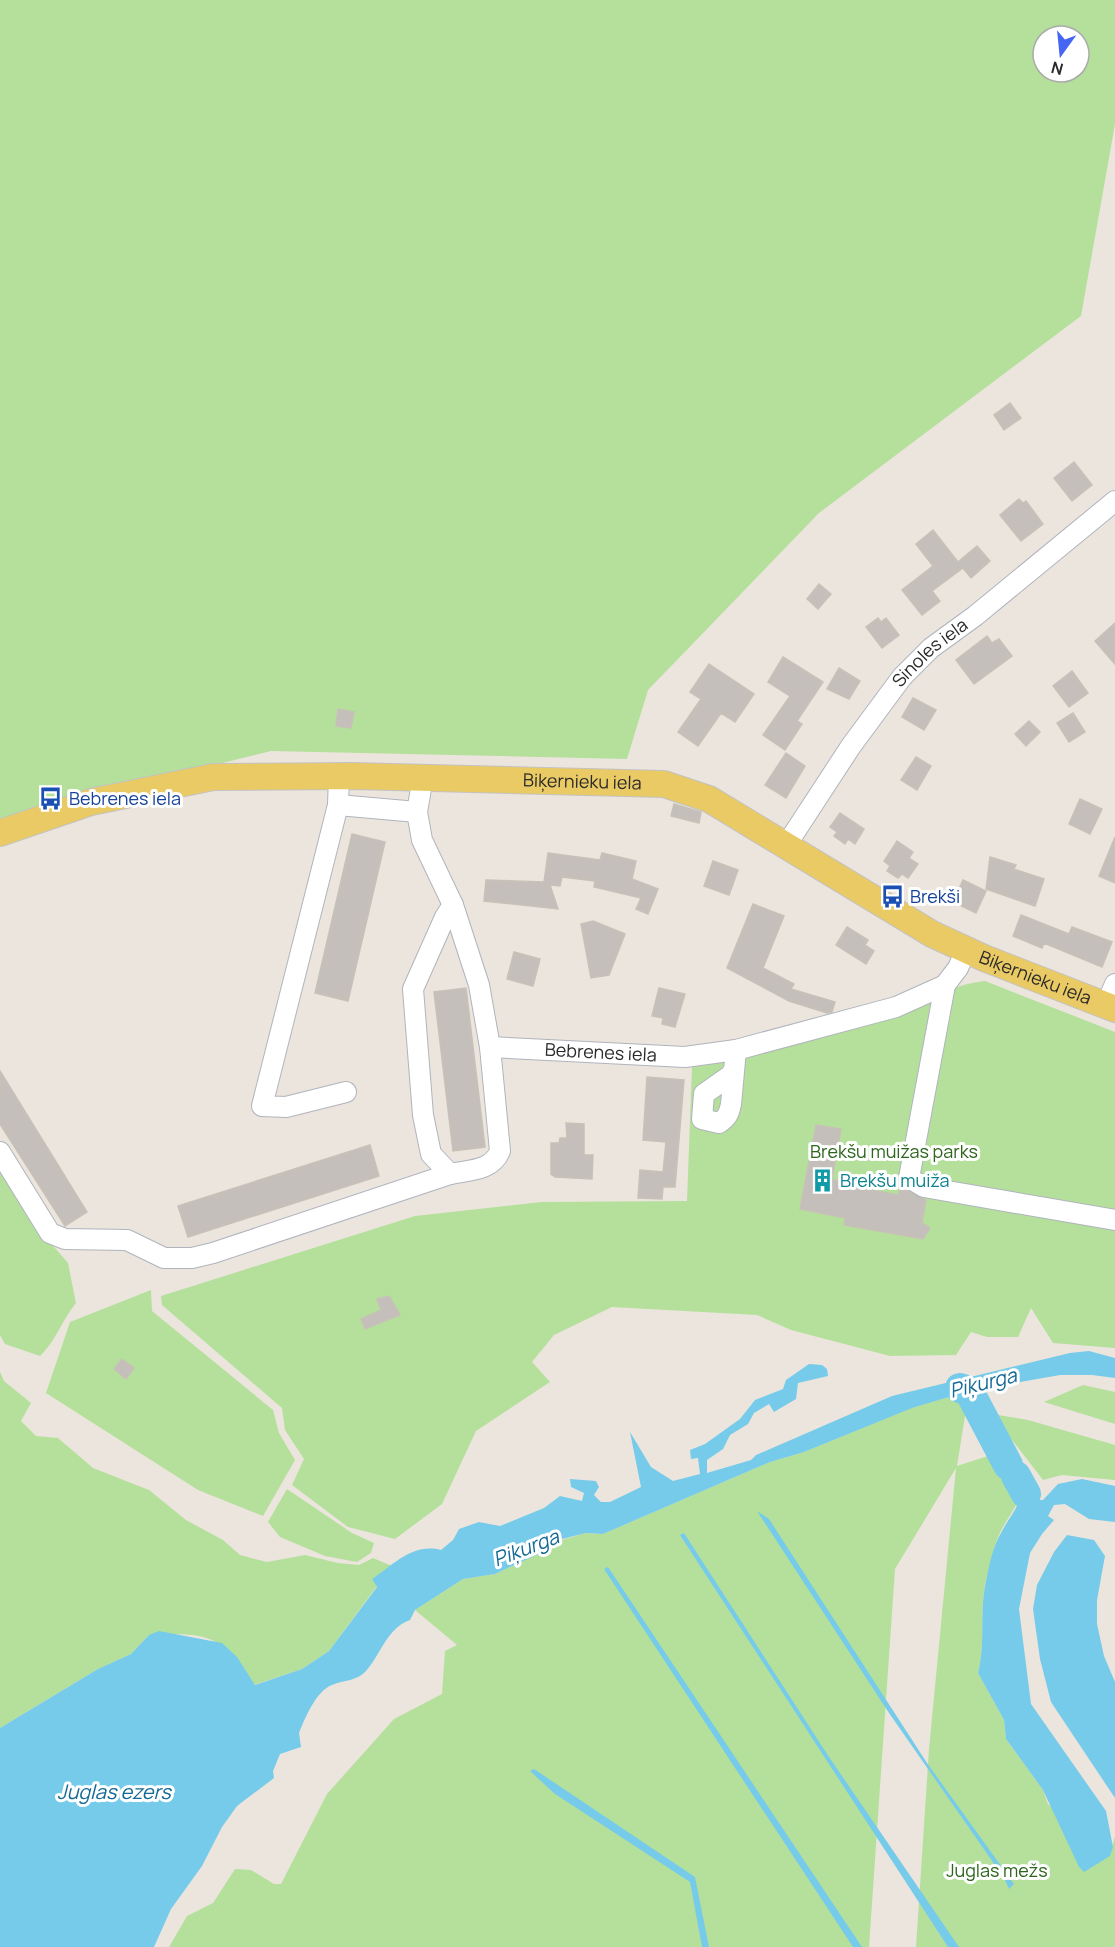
<svg xmlns="http://www.w3.org/2000/svg" width="1115" height="1947" font-family="Manrope,sans-serif">
  <style>
    .green { fill: #b4e09c; fill-rule: evenodd }
    .water { fill: #75cbe9 }
    .lines { fill: none; stroke-linecap: round; stroke-linejoin: round }
    .river { stroke: #75cbe9; stroke-width: 30 }
    .building { fill: #c4bfba; stroke: #c7c1b7; stroke-width: 1.5 }
    .minor-casing { stroke: #b0b4bd; stroke-width: 22 }
    .major-casing { stroke: #c3c3c3; stroke-width: 28 }
    .minor { stroke: #fff; stroke-width: 20 }
    .major { stroke: #eaca64; stroke-width: 26 }
    .labels { text-anchor: middle; stroke-width: 6; stroke-linejoin: round; paint-order: stroke }
    .street-label { font-size: 18px; fill: #2a2a2a; stroke: #fff }
    .transit-label { font-size: 18px; fill: #164399; stroke: #fff; text-anchor: start }
    .park-label { font-size: 18px; fill: #2d651d; stroke: #fff }
    .culture-label { font-size: 18px; fill: #0d838f; stroke: #fff; text-anchor: start }
    .water-label { font-size: 20px; font-style: italic; fill: #136995; stroke: #fff }
  </style>
  <rect width="100%" height="100%" fill="#ece5dd"/>
  <path class="green" d="M0,0H1115V124L1081,316L819,513L648,690L627,759L271,751L59,803L0,823ZM1043,36H1079V72H1043Z
    M985,981L1115,1032V1348L1053,1343L1031,1308L1018,1337H987L971,1332L956,1355L890,1356L791,1330L757,1315L612,1307L554,1335L532,1362L550,1382L476,1431L442,1504L395,1539L348,1527L292,1485L304,1459L285,1430L282,1408L162,1305L161,1296L415,1216L541,1202L687,1201L692,1067C767,1058 839,1027 911,1004C936,995 958,984 985,981Z
    M0,1173L34,1224L68,1263L76,1303C62,1320 56,1341 40,1356L5,1344L0,1335Z
    M151,1290L152,1311L273,1410L279,1433L295,1460L263,1516L198,1490L46,1393L70,1322Z
    M0,1372L4,1381L31,1403L21,1421L36,1436L58,1438L93,1468L149,1490L186,1520L223,1540L240,1555L267,1562L305,1555L338,1563L359,1565L373,1558L392,1566L372,1579L377,1586L329,1651L302,1669L254,1685C223,1635 208,1632 149,1635L131,1654L98,1669L0,1728Z
    M1083,1385L1115,1392V1424L1044,1402Z
    M969,1391L957,1466L994,1454L1023,1485C1018,1509 1008,1515 999,1535C993,1549 990,1565 986,1580C979,1611 986,1643 978,1673L1004,1720L1006,1739L1043,1790L1048,1804L1110,1856L1115,1836V1947H916L929,1749L956,1468L895,1569L869,1947H169L187,1916L213,1903L235,1869L251,1870L274,1884H281L327,1794L394,1719L442,1694L445,1651L457,1645L415,1610L463,1579L495,1574L559,1544L558,1541L586,1533L603,1534L770,1462L804,1452L911,1408Z
    M992,1414L1028,1420L1115,1445V1480L1062,1475L1043,1480Z
    M287,1489L352,1533L374,1543L371,1553L357,1562L325,1556L280,1537L268,1522Z"/>
  <path class="water" d="M1089,1351L1115,1358V1378L1092,1375H1060L969,1391L912,1408L804,1452L770,1462L603,1534L586,1533L558,1540L560,1544L495,1574L463,1579L415,1610L410,1620C387,1628 381,1654 366,1671C357,1681 344,1680 332,1685C316,1691 305,1718 299,1733L301,1747L280,1754L273,1771L274,1778L237,1806L222,1827L202,1866L171,1909L154,1947H0V1728L98,1669L131,1654L149,1635L159,1631L222,1643L237,1657L255,1685L302,1669L329,1651L377,1587L372,1579C395,1564 412,1543 441,1550L453,1540L459,1529L479,1522L500,1526L544,1508L560,1496L582,1501L584,1493L571,1487L570,1479L596,1481L599,1487L594,1495L601,1502H610L641,1487L630,1432L651,1467L673,1481L700,1474L698,1458L691,1459L690,1450L705,1444L740,1419L755,1400L783,1389L786,1380L809,1364L822,1365L827,1369L828,1376L798,1383L796,1399L774,1412L769,1404L754,1413L748,1424L730,1435L723,1449L707,1460V1473L751,1460L756,1455L892,1396L1070,1353Z
    M1082,1479L1115,1486V1522L1089,1519L1065,1504L1054,1505L1048,1516L1054,1520L1042,1534L1030,1553L1019,1609L1031,1704L1106,1811L1113,1847L1110,1856L1084,1872L1079,1867L1043,1790L1006,1739L1004,1720L978,1673C986,1643 979,1611 986,1581C989,1566 993,1546 1001,1533C1007,1520 1018,1510 1020,1496L1032,1495L1036,1500H1043L1058,1484Z
    M757,1511L769,1519L927,1763L1014,1884L1009,1889L1004,1878L889,1713Z
    M684,1533L829,1757L959,1947H948L680,1535Z
    M1067,1535L1094,1540L1105,1556L1097,1600V1624L1104,1656L1115,1682V1798L1051,1702L1040,1659L1033,1609L1037,1585L1054,1552Z
    M608,1567L862,1947H853L604,1569Z
    M534,1769L695,1877L709,1947H702L690,1882L555,1794L530,1771Z"/>
  <g class="lines">
    <path class="river" d="M960,1388L969,1391L1008,1465
      M1016,1476L1026,1494"/>
  </g>
  <path class="building" d="M1010,403L1021,418L1004,430L994,415Z
    M1074,462L1092,485L1072,501L1054,478Z
    M1019,499L1023,503L1026,501L1043,524L1021,541L1000,515Z
    M933,530L958,562L977,546L990,561L971,578L963,568L932,591L940,601L922,615L902,590L933,566L916,544Z
    M819,584L831,594L818,609L807,599Z
    M878,618L881,622L886,618L899,635L882,648L866,627Z
    M1115,623V664L1095,641Z
    M987,636L992,643L999,639L1012,656L974,684L956,660Z
    M783,657L823,682L797,721L802,724L785,750L763,735L790,696L768,682Z
    M709,664L754,694L735,722L721,713L698,746L678,732L701,699L690,692Z
    M839,668L860,681L849,699L827,689Z
    M1072,671L1088,693L1069,707L1053,686Z
    M913,698L936,710L924,730L902,717Z
    M338,709L354,712L351,728L336,726Z
    M1073,713L1085,732L1069,742L1057,723Z
    M1029,721L1040,732L1026,746L1015,734Z
    M786,753L805,766L786,798L765,785Z
    M916,757L931,766L917,790L901,780Z
    M1080,799L1102,809L1090,834L1069,824Z
    M674,804L701,812L699,823L671,816Z
    M840,813L864,829L855,844L848,839L845,844L834,836L837,832L830,827Z
    M352,834L385,842L348,1001L315,993Z
    M1115,837V883L1099,876Z
    M897,841L913,852L909,858L918,864L908,878L902,874L898,878L887,871L890,866L884,861Z
    M548,853L600,860L602,853L636,861L632,879L658,889L648,914L636,909L641,898L594,887L595,881L562,877L560,886L550,885L558,909L484,901L486,880L544,882Z
    M990,857L1016,865L1014,869L1044,879L1035,906L986,889Z
    M713,861L738,870L729,895L704,886Z
    M963,880L986,891L976,913L953,902Z
    M753,904L784,916L763,968L794,984L791,989L835,1002L832,1012L827,1013L789,1001L727,968Z
    M1021,915L1069,934L1072,927L1112,942L1102,967L1044,943L1042,948L1013,936Z
    M593,921L625,934L609,975L591,978L581,924Z
    M847,927L868,940L865,945L874,951L866,964L836,945Z
    M514,952L540,959L533,986L507,979Z
    M466,988L485,1147L453,1151L434,992Z
    M659,988L685,994L675,1027L662,1024L663,1018L652,1016Z
    M0,1071L87,1212L65,1226L0,1124Z
    M647,1077L684,1080L675,1187H663L662,1199L638,1198L640,1170L663,1172L666,1142L643,1140Z
    M566,1123L584,1124V1155H593L592,1179L555,1177L551,1174V1143H559L560,1138H567Z
    M816,1125L841,1129L832,1179L852,1186L898,1195L900,1189L906,1190L926,1200L922,1223L930,1228L923,1239L844,1225L845,1218L800,1209Z
    M370,1145L379,1176L188,1237L178,1206Z
    M389,1296L400,1315L365,1329L361,1319L381,1310L377,1299Z
    M122,1359L134,1368L126,1379L114,1369Z"/>
  <g class="lines">
    <defs>
      <g id="minor">
        <path d="M339,775L338,805L417,812"/>
        <path id="s1" d="M423,777L417,812L422,840L453,905L479,985L490,1047L685,1057L736,1050L896,1007L945,985L958,968L966,950"/>
        <path d="M338,805L262,1106L286,1107L346,1092"/>
        <path id="s2" d="M787,844L851,746L902,677L931,648L975,616L1115,501"/>
        <path d="M453,905L445,917L413,989L423,1115L431,1154L450,1174C469,1170 492,1171 500,1151L490,1047"/>
        <path d="M945,985L909,1178L924,1187L1115,1220"/>
        <path d="M1106,1005L1115,984"/>
        <path d="M734,1069L731,1075L704,1094L702,1119L719,1123C727,1118 729,1114 731,1104L736,1050"/>
        <path d="M0,1152L50,1233L65,1239L127,1240L164,1258H192L213,1253L450,1174"/>
      </g>
      <g id="major">
        <path id="s3" d="M0,833L91,802L213,777L353,776L664,784L709,799L932,934L984,958L1115,1009"/>
      </g>
    </defs>
    <use href="#minor" class="minor-casing"/>
    <use href="#major" class="major-casing"/>
    <use href="#minor" class="minor"/>
    <use href="#major" class="major"/>
  </g>
  <defs>
    <symbol id="bus-bare" viewBox="-9 -9 18 18"><path d="M-5-6H5V4H4V6H2V4H-2V6H-4V4H-5ZM-3.5-4V0h7V-4ZM-3.5 1.2v1.5H-2V1.2ZM2 1.2v1.5H3.5V1.2Z" fill="#1a4fb4" stroke="#fff" stroke-width="2.5" paint-order="stroke"/></symbol>
    <symbol id="building-bare" viewBox="-9 -9 18 18"><path d="M-4-6H4V6H1V3H-1V6H-4ZM-2.5-4.3h1.7v1.8h-1.7ZM.8-4.3h1.7v1.8H.8ZM-2.5-1h1.7V.8h-1.7ZM.8-1h1.7V.8H.8Z" fill="#0f9aa8" stroke="#fff" stroke-width="2.5" paint-order="stroke"/></symbol>
  </defs>
  <g fill-rule="evenodd">
    <use href="#bus-bare" x="34" y="782" width="33" height="33"/>
    <use href="#bus-bare" x="876" y="880" width="33" height="33"/>
    <use href="#building-bare" x="806" y="1164" width="33" height="33"/>
  </g>
  <g class="labels">
    <g class="street-label">
      <text dy="6" stroke="none"><textPath href="#s2" startOffset="240">Sinoles iela</textPath></text>
      <text dy="6" stroke="none"><textPath href="#s3" startOffset="590">Biķernieku iela</textPath></text>
      <text dy="6" stroke="none"><textPath href="#s3" startOffset="1092">Biķernieku iela</textPath></text>
      <text dy="6" stroke="none"><textPath href="#s1" startOffset="394">Bebrenes iela</textPath></text>
    </g>
    <g class="transit-label">
      <text x="69" y="805">Bebrenes iela</text>
      <text x="910" y="903">Brekši</text>
    </g>
    <g class="park-label">
      <text x="894" y="1158">Brekšu muižas parks</text>
      <text x="997" y="1877">Juglas mežs</text>
    </g>
    <g class="culture-label">
      <text x="840" y="1187">Brekšu muiža</text>
    </g>
    <g class="water-label">
      <text transform="translate(983 1383) rotate(-14)" y="7">Piķurga</text>
      <text transform="translate(526 1548) rotate(-21)" y="7">Piķurga</text>
      <text x="114" y="1799">Juglas ezers</text>
    </g>
  </g>
  <g transform="translate(1061 54) rotate(195)"><circle r="28" fill="#ffffff" stroke="#aaaaaa" stroke-width="1.5"/>
  <path d="M0-4.5L10 22L0 15L-10 22Z" fill="#4466f2"/>
  <text y="-9" font-size="16" font-weight="bold" text-anchor="middle" fill="#2a2a2a">N</text>
  </g>
</svg>
